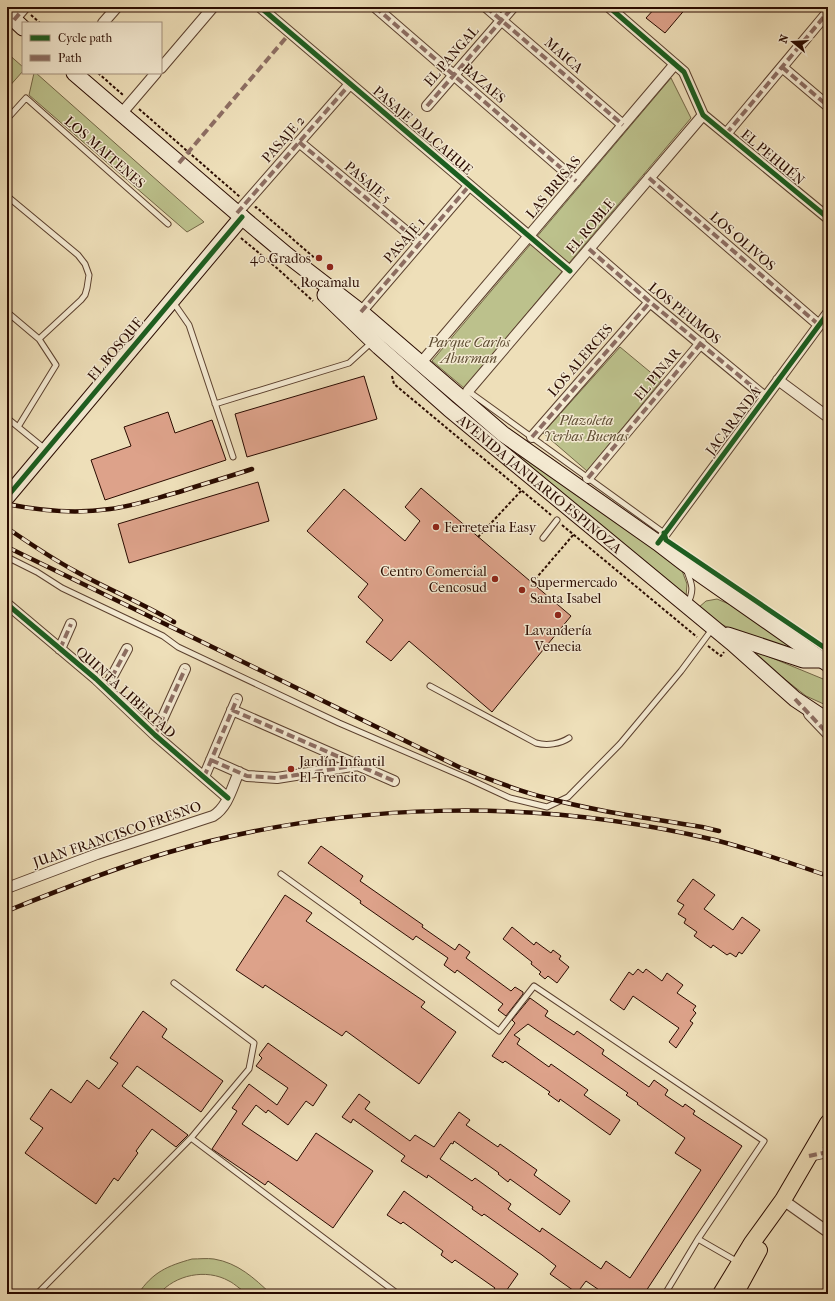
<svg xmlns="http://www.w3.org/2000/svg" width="835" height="1301" font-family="'IM FELL French Canon',serif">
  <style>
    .green { fill: #bcc18c; stroke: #736646 }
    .building { fill: #dda28a; stroke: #2a0b00 }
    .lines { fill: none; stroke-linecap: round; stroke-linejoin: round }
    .lane-casing { stroke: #5b402e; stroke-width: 7 }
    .street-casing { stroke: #5b402e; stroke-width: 12 }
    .secondary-casing { stroke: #2a0b00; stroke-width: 17 }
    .primary-casing { stroke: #2a0b00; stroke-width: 18 }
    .path { stroke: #2a0b00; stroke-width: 2; stroke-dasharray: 3 2; stroke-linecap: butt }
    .lane { stroke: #f4ead2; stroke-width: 5 }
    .street { stroke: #f4ead2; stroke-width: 10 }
    .secondary { stroke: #f4ead2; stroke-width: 15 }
    .primary { stroke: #eedfb9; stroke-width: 16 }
    .rail-casing { stroke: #2a0b00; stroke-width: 4.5 }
    .rail { stroke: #f4ead2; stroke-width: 3; stroke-dasharray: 9; stroke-linecap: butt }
    .quiet { stroke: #8d6e63; stroke-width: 4; stroke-dasharray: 8 4; stroke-linecap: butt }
    .cycleway-casing { stroke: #f4ead2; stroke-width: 8 }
    .cycleway { stroke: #1b5e20; stroke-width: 5 }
    .poi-dot { fill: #8f2418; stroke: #f4ead2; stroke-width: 1.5 }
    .labels { text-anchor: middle; stroke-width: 3; stroke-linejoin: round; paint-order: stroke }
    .street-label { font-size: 14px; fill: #2a0b00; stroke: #f4ead2 }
    .poi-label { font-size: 14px; fill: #2a0b00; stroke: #f4ead2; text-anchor: start }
    .park-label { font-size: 14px; font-style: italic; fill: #5d4b31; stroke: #f4ead2 }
  </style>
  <rect width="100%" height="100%" fill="#eedfb9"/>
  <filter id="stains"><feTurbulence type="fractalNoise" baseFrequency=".005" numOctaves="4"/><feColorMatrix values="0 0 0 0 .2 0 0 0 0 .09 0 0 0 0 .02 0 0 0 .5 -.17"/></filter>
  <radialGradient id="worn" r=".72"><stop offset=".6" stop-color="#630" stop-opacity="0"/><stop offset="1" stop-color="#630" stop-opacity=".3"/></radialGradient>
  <path class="green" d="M7,53L23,67V71L7,89Z
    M34,73H36L204,222L187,232L29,95Z
    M671,78L691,118L464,388L432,361Z
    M620,347L661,381L587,471L543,433Z
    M513,454L527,459L681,568L687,584L686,597Z
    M717,599L729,604L810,659L745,636L715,621L698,608L706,601Z
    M743,646L828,681V706L806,696Z
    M192,1259C199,1259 207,1258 214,1259C238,1263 254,1278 271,1294C264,1294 256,1295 249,1294C244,1293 234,1283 229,1281C206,1268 175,1275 159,1294H138C153,1272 167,1266 192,1259Z"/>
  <path class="building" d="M656,7H687L665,33L646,18Z
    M364,376L377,419L247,457L235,414Z
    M168,412L175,433L212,420L226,460L105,500L91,460L131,446L124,427Z
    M258,482L269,521L129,563L118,524Z
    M421,488L571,616L492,712L409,641L391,661L366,642L383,620L358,597L368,584L307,531L344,489L405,541L420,521L405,507Z
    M321,846L363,876L360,881L423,925L422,927L455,950L459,944L470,952L466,958L511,991L515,987L523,992V994L506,1016L498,1010L503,1004L457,970L455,973L444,965L448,958L416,936L413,940L360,903L361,901L308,863Z
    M693,879L715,895L704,909L733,930L742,917L760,930L742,954L739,952L736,957L730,953L727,955L713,945L711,948L694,936L697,932L684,923L686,919L678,914L684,905L677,901Z
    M285,895L312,913L306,921L425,1002L421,1007L456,1032L419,1084L346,1031L342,1036L265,985L263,988L236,970Z
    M512,927L534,945L536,942L551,953L553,950L561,956L559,959L569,967L557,983L548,976L545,979L539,974L541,972L531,964L532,962L503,939Z
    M638,969L643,973L646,969L662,981L667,973L683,985L677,993L696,1006L693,1010L696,1013L690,1021L693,1023L676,1048L669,1042L679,1028L633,996L624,1010L610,1000L629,972L633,975Z
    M530,998L548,1011L545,1016L574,1035L577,1031L604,1050L602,1054L649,1087L654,1080L668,1090L665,1095L683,1107L685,1104L695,1111L693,1114L742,1146L644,1294H605L586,1281L577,1293L550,1274L556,1266L542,1255L484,1214L482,1216L472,1209L473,1207L428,1175L427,1178L401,1161L405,1156L353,1119L351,1123L342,1117L359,1094L370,1102L365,1109L410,1141L415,1135L434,1147L459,1112L470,1120L466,1125L498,1147L500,1144L537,1170L534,1175L570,1201L560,1215L510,1179L508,1182L498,1174L499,1173L454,1141L453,1144L451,1143L440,1159L472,1181L475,1178L511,1204L508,1209L540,1232L542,1228L601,1269L606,1261L630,1278L701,1170L675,1153L685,1138L637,1104L638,1103L626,1095L628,1093L528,1024L514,1035L520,1039L517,1044L549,1067L551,1064L588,1090L584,1095L620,1120L610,1135L560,1099L559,1102L548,1094L550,1092L505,1061L503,1063L492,1056L515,1023L512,1020Z
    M143,1011L167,1029L162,1037L223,1081L201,1112L137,1066L122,1086L188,1135L176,1147L152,1129L136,1151L138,1153L118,1181L114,1178L96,1204L25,1153L43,1128L30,1119L51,1089L71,1103L87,1080L99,1089L118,1063L110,1058Z
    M268,1043L327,1085L313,1106L306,1101L288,1125L268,1110L266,1113L256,1105L242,1124L297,1161L316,1133L373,1171L333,1228L268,1181L265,1185L212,1149L237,1111L232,1108L249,1084L277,1105L288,1088L256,1066L262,1058L259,1055Z
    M404,1191L518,1274L504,1294H490L495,1288L455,1260L452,1263L441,1255L443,1251L403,1222L401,1224L387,1215Z"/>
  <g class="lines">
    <defs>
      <path id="lane" d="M7,119L26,98L168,224
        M7,196L78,255L85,264L89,275L87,288L85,295L81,300L39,339
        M173,302L189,325L233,457
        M7,312L39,339L56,365L18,427
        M468,391L664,533
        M215,404L349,363L372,342
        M7,418L45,449
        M543,538L557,520
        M7,557L37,572L62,588L163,636L178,647L339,723L469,779L510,798L547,807L568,797L620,744L681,671L713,628
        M686,569C692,584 695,590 687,605
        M430,686L536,743C547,746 560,744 569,738
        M281,874L499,1031L534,986L764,1141L698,1239
        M174,983L254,1043L249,1069L191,1138
        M37,1294L191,1138L398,1294
        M665,1294L698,1239L738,1262"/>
      <path id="street" d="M260,7L570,271
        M375,7L576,181
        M486,7L623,125
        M609,7L684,72L703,115L828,218
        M14,20L25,7
        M103,23L117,7
        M782,67L828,106
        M161,68L213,7
        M427,106L513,7
        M121,114L156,73
        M726,134L828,12
        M299,142L420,243
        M649,178L819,325
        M237,213L350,84
        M589,249L650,302L765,397
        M361,312L469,186
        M420,364L675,64
        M778,380L828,417
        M468,391L703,115
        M532,437L650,302
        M588,478L701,343
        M658,543L828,313
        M7,604L96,679L155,735L228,798
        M60,649L71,624
        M106,688L127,649
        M232,710L394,781
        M809,714L828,734
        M155,735L185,669
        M211,760L247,776L277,778L358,765
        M204,777L237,699
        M7,888L97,854L213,816C228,807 232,787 239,772
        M809,1156L823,1153L828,1151
        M783,1200L828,1232"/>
      <g id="secondary">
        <path d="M7,13L23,28"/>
        <path d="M74,73L237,213L287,255L361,312L503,434L658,543L684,563L828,664"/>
        <path id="s1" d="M325,295L379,347L449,409L732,643L795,699L828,721"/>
        <path d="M7,497L242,217"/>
        <path d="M728,635L803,660H823"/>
      </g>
      <path id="primary" d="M721,1294L752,1243L783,1200L828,1123
        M735,1294L759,1250"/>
    </defs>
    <use href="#lane" class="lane-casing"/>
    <use href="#street" class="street-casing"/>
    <use href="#secondary" class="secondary-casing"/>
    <use href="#primary" class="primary-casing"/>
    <path class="path" d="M31,15L40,23
      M98,73L123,95
      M139,109L240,197
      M255,208L256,207L318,261
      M241,238L278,269L313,301
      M392,376L394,384L551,515
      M562,525L697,637
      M478,537L521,491
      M532,583L574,534
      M708,646L721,656L724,652"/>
    <use href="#lane" class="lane"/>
    <use href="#street" class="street"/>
    <use href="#secondary" class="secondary"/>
    <use href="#primary" class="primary"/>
    <defs>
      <path id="rail" d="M7,504C41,511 76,514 110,509C134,506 156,498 179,492C203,484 228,477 252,469
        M7,528C29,543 51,558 75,571C107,589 142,603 174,622
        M7,547L461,768C489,779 517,791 547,798C598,812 650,818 702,827L719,831
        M7,911C59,890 112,869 166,853C343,801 536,797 715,840C754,850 791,863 828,876"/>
    </defs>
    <use href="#rail" class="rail-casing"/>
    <use href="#rail" class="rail"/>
    <path class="quiet" d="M375,7L576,181
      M486,7L623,125
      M14,20L25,7
      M782,67L828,106
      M427,106L513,7
      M726,134L828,12
      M299,142L420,243
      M179,163L290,33
      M649,178L819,325
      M237,213L350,84
      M589,249L650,302L765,397
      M361,312L469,186
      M532,437L650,302
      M588,478L701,343
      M60,649L71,624
      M106,688L127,649
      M795,699L828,734
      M232,710L394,781
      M155,735L185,669
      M211,760L247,776L277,778L358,765
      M204,777L237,699
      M809,1156L823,1153L828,1151"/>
    <defs>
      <path id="cycleway" d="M260,7L570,271
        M609,7L684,72L703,115L828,218
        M7,497L242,217
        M664,533L666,540L828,650
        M658,543L828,313
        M7,604L96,679L155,735L228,798"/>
    </defs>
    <use href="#cycleway" class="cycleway-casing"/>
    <use href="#cycleway" class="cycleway"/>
  </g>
  <g class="poi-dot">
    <circle cx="319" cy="258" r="4"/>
    <circle cx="330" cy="267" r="4"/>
    <circle cx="436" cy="527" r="4"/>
    <circle cx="495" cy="579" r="4"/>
    <circle cx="522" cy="590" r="4"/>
    <circle cx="558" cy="615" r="4"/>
    <circle cx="291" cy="769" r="4"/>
  </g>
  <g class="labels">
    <g class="street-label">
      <text transform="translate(564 55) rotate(41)" y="5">MAICA</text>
      <text transform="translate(451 56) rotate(-49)" y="5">EL PANGAL</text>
      <text transform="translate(484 83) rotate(41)" y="5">BAZAES</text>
      <text transform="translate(423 130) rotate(41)" y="5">PASAJE DALCAHUE</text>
      <text transform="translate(283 139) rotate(-49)" y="5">PASAJE 2</text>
      <text transform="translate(105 152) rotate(41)" y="5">LOS MAITENES</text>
      <text transform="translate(773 157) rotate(40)" y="5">EL PEHUÉN</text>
      <text transform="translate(368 182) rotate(40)" y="5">PASAJE 5</text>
      <text transform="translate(553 187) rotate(-50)" y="5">LAS BRISAS</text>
      <text transform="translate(590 226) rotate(-50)" y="5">EL ROBLE</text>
      <text transform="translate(404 240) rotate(-49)" y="5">PASAJE 1</text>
      <text transform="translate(743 241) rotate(41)" y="5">LOS OLIVOS</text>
      <text transform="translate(685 313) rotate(39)" y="5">LOS PEUMOS</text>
      <text transform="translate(115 349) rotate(-50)" y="5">EL BOSQUE</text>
      <text transform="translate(580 360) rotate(-49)" y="5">LOS ALERCES</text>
      <text transform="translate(657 374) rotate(-50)" y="5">EL PINAR</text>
      <text transform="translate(733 421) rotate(-53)" y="5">JACARANDÁ</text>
      <text dy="5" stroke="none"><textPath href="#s1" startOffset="286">AVENIDA JANUARIO ESPINOZA</textPath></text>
      <text transform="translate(126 692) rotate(42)" y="5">QUINTA LIBERTAD</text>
      <text transform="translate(117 834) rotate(-19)" y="5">JUAN FRANCISCO FRESNO</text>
    </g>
    <g class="poi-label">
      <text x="311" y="263" text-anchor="end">40 Grados</text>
      <text x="330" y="287" text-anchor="middle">Rocamalu</text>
      <text x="444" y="532">Ferreteria Easy</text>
      <text x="487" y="576" text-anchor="end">Centro Comercial<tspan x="487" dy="16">Cencosud</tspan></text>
      <text x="530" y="587">Supermercado<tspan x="530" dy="16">Santa Isabel</tspan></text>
      <text x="558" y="635" text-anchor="middle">Lavandería<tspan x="558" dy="16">Venecia</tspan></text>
      <text x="299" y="766">Jardín Infantil<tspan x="299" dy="16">El Trencito</tspan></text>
    </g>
    <g class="park-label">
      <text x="469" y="347">Parque Carlos<tspan x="469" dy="16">Aburman</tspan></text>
      <text x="586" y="425">Plazoleta<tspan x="586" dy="16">Yerbas Buenas</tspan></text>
    </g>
  </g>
  <rect width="835" height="1301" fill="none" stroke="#eedfb9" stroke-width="24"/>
  <rect x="8" y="8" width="819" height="1285" fill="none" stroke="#2a0b00" stroke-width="2"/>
  <rect x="12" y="12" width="811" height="1277" fill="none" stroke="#2a0b00"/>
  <rect x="22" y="22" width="140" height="52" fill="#f4ead2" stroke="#a3917e"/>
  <rect x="30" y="35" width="20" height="6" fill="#1b5e20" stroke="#a3917e"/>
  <text x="58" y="42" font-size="12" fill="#2a0b00">Cycle path</text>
  <rect x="30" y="55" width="20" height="6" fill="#8d6e63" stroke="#a3917e"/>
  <text x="58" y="62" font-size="12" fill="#2a0b00">Path</text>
  <g transform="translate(793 42) rotate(288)" stroke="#f4ead2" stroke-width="3" paint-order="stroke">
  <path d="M0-3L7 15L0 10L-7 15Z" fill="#2a0b00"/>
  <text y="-6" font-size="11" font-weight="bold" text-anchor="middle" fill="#2a0b00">N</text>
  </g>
  <rect width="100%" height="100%" filter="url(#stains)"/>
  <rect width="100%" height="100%" fill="url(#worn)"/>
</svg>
